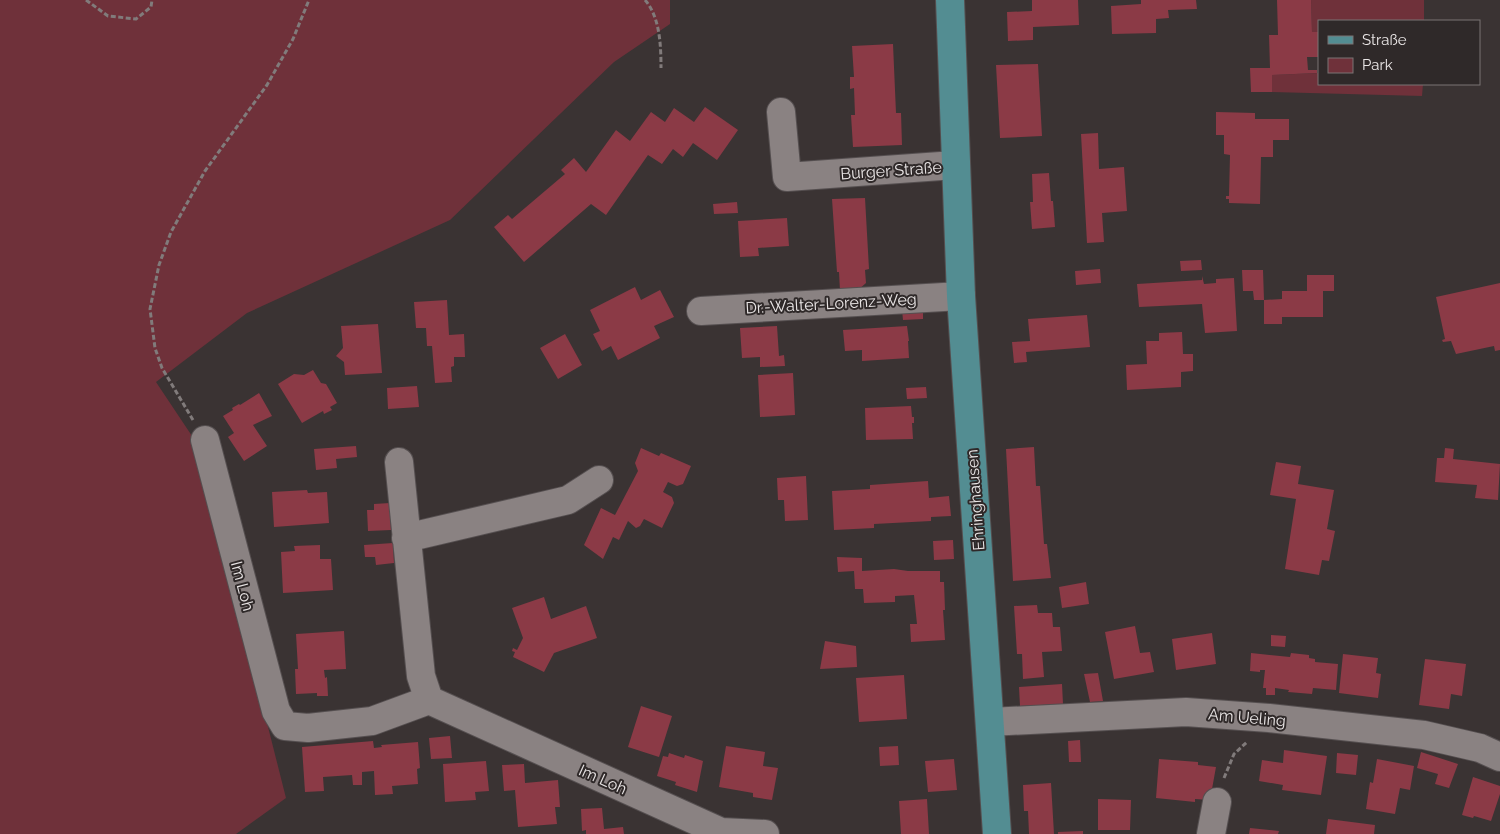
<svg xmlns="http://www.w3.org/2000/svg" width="1500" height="834" font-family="Raleway,sans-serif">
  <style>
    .green { fill: #6f313a }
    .building { fill: #8b3a46 }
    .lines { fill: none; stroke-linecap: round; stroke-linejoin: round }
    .minor-casing { stroke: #554f50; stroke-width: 30 }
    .major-casing { stroke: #554f50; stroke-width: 30 }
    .path { stroke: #817b7b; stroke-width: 3; stroke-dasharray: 5 2.5; stroke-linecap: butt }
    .minor { stroke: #8a8282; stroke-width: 28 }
    .major { stroke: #538d92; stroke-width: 28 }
    .labels { text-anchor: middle; stroke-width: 4; stroke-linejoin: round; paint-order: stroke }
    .street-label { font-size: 16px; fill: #eae6e6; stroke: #2f2929 }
  </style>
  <rect width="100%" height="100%" fill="#3a3333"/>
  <path class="green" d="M0,0H670V24L614,62L450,220L247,313L156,382L196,442L286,798L236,834H0Z
    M1311,0H1424V21H1319V32H1312Z
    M1319,73V84H1423L1422,96L1272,92L1271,75Z"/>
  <path class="building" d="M1032,0H1078L1079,25L1033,27V40L1008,41L1007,12L1032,11Z
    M1141,0H1196L1197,9L1168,10L1169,18L1156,19V33L1112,34L1111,6L1141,4Z
    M1277,0H1311L1312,32H1319V57H1307L1308,70H1317V73L1272,75V92H1251L1250,68H1270L1269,35H1278Z
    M893,44L896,113H901L902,145L853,147L851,115H855L854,88L850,89V77H854L852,46Z
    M1038,64L1042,136L1000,138L996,65Z
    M705,107L738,130L717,160L693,143L683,157L673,149L662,164L648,155L606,215L591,204L524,262L494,227L508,215L512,219L565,174L561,170L574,158L586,172L616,130L630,141L651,112L665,122L674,108L694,122Z
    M1216,112L1255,113V119H1289V140H1273V157H1261L1260,204L1229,203V199H1226V196H1229L1230,155L1224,154V135H1216Z
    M1098,133L1099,169L1124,167L1127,211L1102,213L1104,242L1087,243L1081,134Z
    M1049,173L1051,201H1053L1055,227L1032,229L1030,202H1033L1032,174Z
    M865,198L869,269L865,270L866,283L858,290L840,291L839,272H837L832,199Z
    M737,202L738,213L714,214L713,204Z
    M787,218L789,246L758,248L759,256L740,257L738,221Z
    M1201,260L1202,270L1181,271L1180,261Z
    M1100,269L1101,283L1076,285L1075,271Z
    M1242,270H1263L1264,300H1254L1253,291H1243Z
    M1307,275H1334V291H1323V317H1282V324H1264V300L1282,299V291H1307Z
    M1202,276L1204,284L1216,283V279L1234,278L1237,331L1205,333L1202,304L1139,307L1137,284L1202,280Z
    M1500,283V350L1495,351L1494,346L1456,354L1451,341L1443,342L1442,340L1445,339L1436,297Z
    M635,287L641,300L660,290L674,317L654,326L660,338L618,360L611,346L602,351L593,334L600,331L590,310Z
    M447,300L449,335L464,334L465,357H454V366L451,367L452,382L435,383L432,346H427L426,328H416L414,302Z
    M923,309V319L903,320L902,310Z
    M1087,315L1090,347L1026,352L1027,362L1014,363L1012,342L1030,341L1028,319Z
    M378,324L382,373L345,375L344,362L336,356L343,348L341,326Z
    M777,326L779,356L784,355L785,366L760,367V357L742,358L740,328Z
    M907,326L909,341H908L909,358L862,361V350L845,351L843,330Z
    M1182,332L1183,354H1193V371L1181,372V387L1127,390L1126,365L1147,364L1146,341H1159V333Z
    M565,334L582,365L558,379L540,348Z
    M313,370L321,383L326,384L337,403L330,407L332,410L324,414L323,411L302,423L278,384L294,374L304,375Z
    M793,373L795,415L760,417L758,375Z
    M417,386L419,407L388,409L387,388Z
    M926,387L927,398L907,399L906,388Z
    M259,393L272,416L253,425L267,446L244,461L228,437L234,433L223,416L233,410L232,408L239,404L240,405Z
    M911,406L912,417H914V423H912L913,439L866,440L865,408Z
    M356,446L357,457L336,459L337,468L316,470L314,449Z
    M1034,447L1036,486H1040L1044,544H1047L1051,578L1013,581L1006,449Z
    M641,448L659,456L661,453L691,466L683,484L677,486L668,482L663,492L672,497L674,503L662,528L644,519L640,526L636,528L628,521L619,540L613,537L603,559L584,545L601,508L615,515L638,471L635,463Z
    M1445,448L1454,449L1453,459L1500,464L1498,500L1475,498L1477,485L1435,482L1437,458H1444Z
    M1276,462L1301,466L1298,484L1334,490L1327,529L1335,531L1329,561L1322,560L1319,575L1285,569L1296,499L1270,495Z
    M806,476L808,520L785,521L784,500H778L777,478Z
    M928,481L929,498L949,496L951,516L931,517V521L874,524V528L834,530L832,491L870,489V485Z
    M307,490L308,493L327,492L329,523L274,527L272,492Z
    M390,503L391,530L368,531L367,510H374V504Z
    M953,540L954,559L934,560L933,541Z
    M393,543L394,563L376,565L375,557H365L364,545Z
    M320,545V559H331L333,590L283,593L281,552L295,551L294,546Z
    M837,557L862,558V571L894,569L908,571H940V582H944L945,610H943L945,640L911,642L910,624H917L914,595L895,596V602L864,603L863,589H855L854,571L838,572Z
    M1086,582L1089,604L1062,608L1059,587Z
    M544,597L551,619L586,606L597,638L554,653L544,672L513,657L515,652L512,651L513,648L517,650L523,638L512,608Z
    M1037,605L1038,613H1052L1053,627H1060L1062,651L1042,652L1044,677L1023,679L1022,654H1017L1014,606Z
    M1135,626L1140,653L1150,652L1154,672L1114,679L1105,632Z
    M344,631L346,669L324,670L325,678L327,677L328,696H317V693L296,694L295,669H298L296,634Z
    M1212,633L1216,664L1176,670L1172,639Z
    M1271,635L1286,636L1285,647L1271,646Z
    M825,641L856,646L857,667L820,669Z
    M1251,653L1290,657L1291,653L1309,655V658L1315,659V662L1338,664L1336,690L1313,688L1312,694L1288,692L1289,690L1275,688V695H1266V688H1263L1265,670H1260V672L1250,671Z
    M1343,654L1378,658L1376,673L1381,674L1378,698L1339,693Z
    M1425,659L1466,664L1462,696L1451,694L1449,709L1419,705Z
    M1098,673L1103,701L1090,702L1084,674Z
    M904,675L907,719L859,722L856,678Z
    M1062,684L1063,704L1020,706L1019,687Z
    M641,706L672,716L659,757L628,747Z
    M450,736L452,758L431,759L429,738Z
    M1080,740L1081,762H1069L1068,741Z
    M373,741L374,748L382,747L381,745L418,742L420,768L417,769L418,784L392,786L393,794L375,795L374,771L362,772V785H353L352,775L323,777L324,791L305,792L302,747Z
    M726,746L765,752L763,766L778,768L772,800L753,797V793L719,787Z
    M898,746L899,765L880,766L879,747Z
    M1284,750L1327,756L1321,795L1282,790L1283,785L1259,781L1262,760L1283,763Z
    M1421,752L1458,764L1449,788L1435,784L1438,774L1417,768Z
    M669,753L684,758L685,755L703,761L697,792L675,785L676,782L657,776L663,756L668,757Z
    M1337,753L1358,755L1356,775L1336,773Z
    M954,759L957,790L928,792L925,761Z
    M1159,759L1198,762V765L1216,767L1210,800L1195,799V802L1156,798Z
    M1377,759L1414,766L1410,790L1400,788L1395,814L1366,809L1370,782L1373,783Z
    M486,761L489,791L475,792L476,800L445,802L443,764Z
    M524,764L525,783L558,780L560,807H555L557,824L518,827L515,790L504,791L502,765Z
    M1473,777L1500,786V794L1491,821L1474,816L1473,818L1462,815Z
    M1051,783L1054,834H1029L1028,811H1024L1023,785Z
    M927,799L929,834H901L899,801Z
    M1098,799L1131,800L1130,830H1098Z
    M602,808L604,829L623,827L624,834H586V830L582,831L581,809Z
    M1328,819L1375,825L1374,834H1326Z
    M1250,828L1279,831L1278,834H1249Z
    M1083,831V834H1058V832Z"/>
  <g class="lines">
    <defs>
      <path id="minor" d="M781,112L787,177L955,165
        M701,311L961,296
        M205,440L276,711L285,726L308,728L372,721L429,700
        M399,462L421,676L429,700L721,832
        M406,538L568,500L599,480
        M990,722L1186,712L1269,718L1424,735L1480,748L1500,757
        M719,834L721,832L765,834
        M1211,834L1217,802"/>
      <path id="major" d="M950,0L961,296L997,834"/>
    </defs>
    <use href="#minor" class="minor-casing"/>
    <use href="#major" class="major-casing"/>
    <path class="path" d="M86,0L108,16L136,19L151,7L152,0
      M645,0C660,17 661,46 661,68
      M193,420L162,368L155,348L150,309L159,265L171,232L205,171L267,85L293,39L309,0
      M1224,778L1234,754L1247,742"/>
    <use href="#minor" class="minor"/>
    <use href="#major" class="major"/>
  </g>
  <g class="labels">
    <g class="street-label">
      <text transform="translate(891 170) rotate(-4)" y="6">Burger Straße</text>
      <text transform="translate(831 303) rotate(-3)" y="6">Dr.-Walter-Lorenz-Weg</text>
      <text transform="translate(975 500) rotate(-94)" y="6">Ehringhausen</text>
      <text transform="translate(243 586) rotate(75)" y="6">Im Loh</text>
      <text transform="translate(1247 717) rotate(5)" y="6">Am Ueling</text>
      <text transform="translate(603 779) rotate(24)" y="6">Im Loh</text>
    </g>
  </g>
  <rect x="1318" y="20" width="162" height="65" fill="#2f2929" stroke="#7a7575"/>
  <rect x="1328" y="36" width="25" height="8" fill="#538d92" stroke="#7a7575"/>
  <text x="1362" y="45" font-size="15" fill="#eae6e6">Straße</text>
  <rect x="1328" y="58" width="25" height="15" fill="#6f313a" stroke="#7a7575"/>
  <text x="1362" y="70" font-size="15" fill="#eae6e6">Park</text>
</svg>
